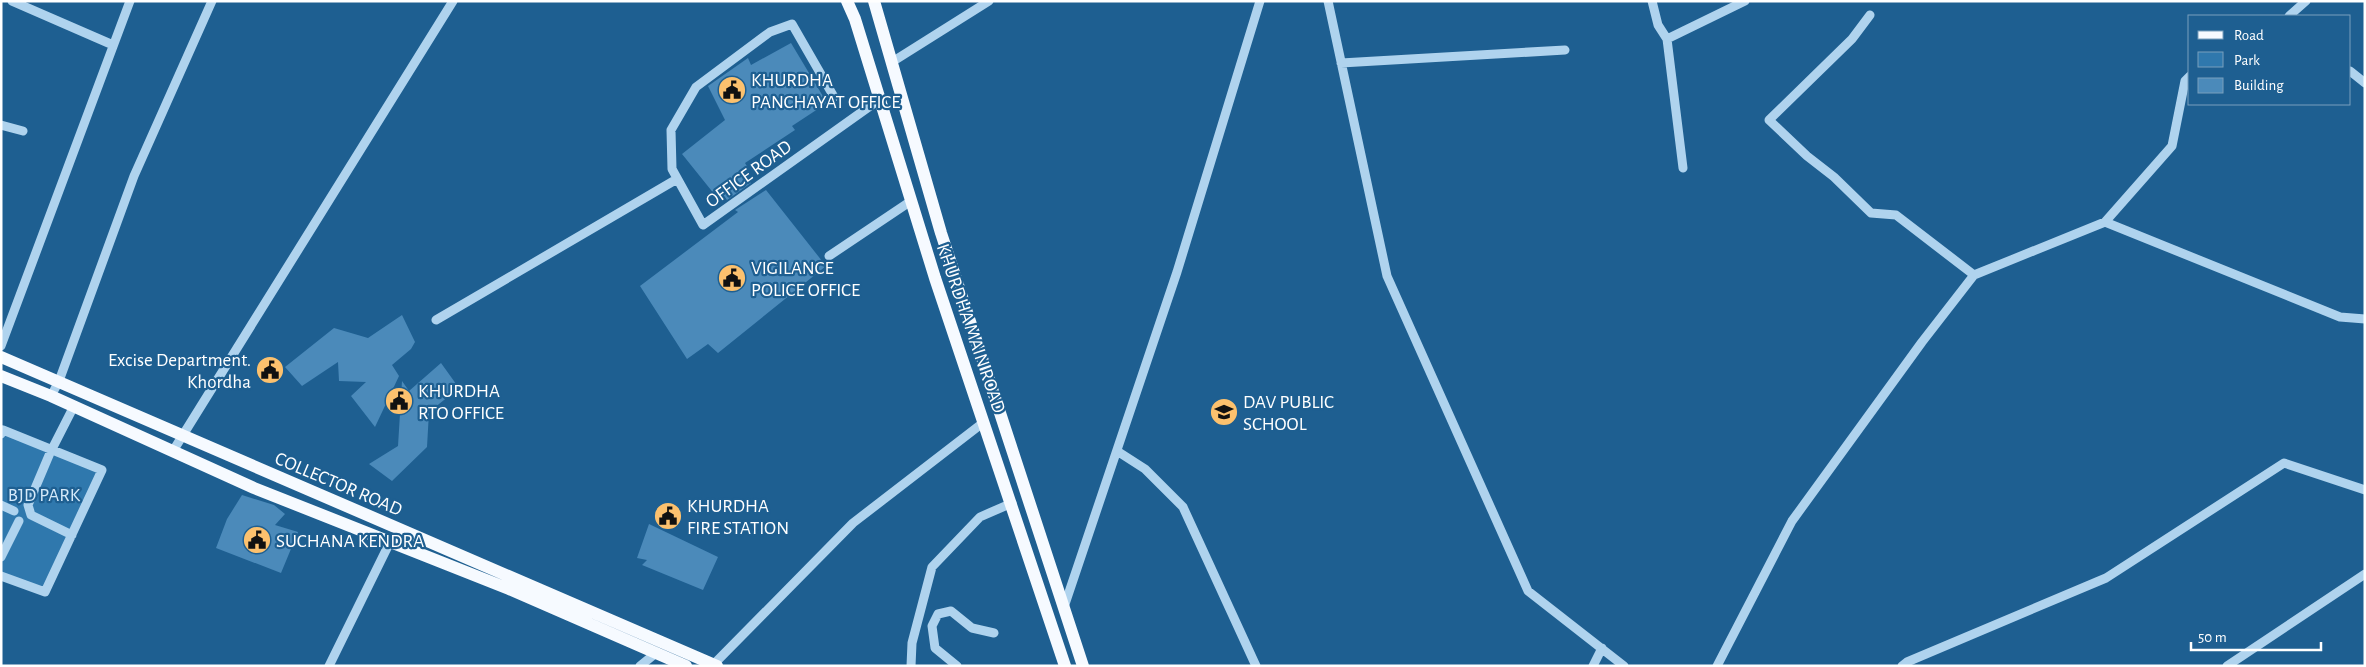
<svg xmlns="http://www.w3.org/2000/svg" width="2366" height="667" font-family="'Alegreya Sans',sans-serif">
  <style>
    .green { fill: #2f78ad }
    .building { fill: #4b8aba }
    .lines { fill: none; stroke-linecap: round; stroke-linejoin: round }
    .minor { stroke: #afd3ee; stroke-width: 9 }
    .major { stroke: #f6faff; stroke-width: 12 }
    .labels { text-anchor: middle; stroke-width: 4.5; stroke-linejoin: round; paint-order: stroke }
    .poi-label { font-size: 19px; fill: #fff; stroke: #1e5f91; text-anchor: start }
    .street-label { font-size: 19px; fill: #fff; stroke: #1e5f91 }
    .park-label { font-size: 19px; fill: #d5eafa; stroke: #1e5f91 }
  </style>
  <rect width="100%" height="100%" fill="#1e5f91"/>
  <path class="green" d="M1,434L102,470L45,592L1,575Z"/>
  <path class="building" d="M791,43L827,103L792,126L795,130L745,163L748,168L744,171L751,183L727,200L721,192L715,195L682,154L725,120L708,86L748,58L751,65Z
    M766,190L826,266L718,353L708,344L687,359L640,286L738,212L735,210Z
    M402,315L415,342L411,349L392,365L399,376L375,427L351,396L366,382L339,381L338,362L302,386L285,367L334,328L368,338Z
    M441,363L459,388L429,412L427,447L392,481L369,464L398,446L402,381L409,391Z
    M242,495L274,505L285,514L275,525L298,532L281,573L216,548L227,519Z
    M649,524L718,557L703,590L642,565L647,560L637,558Z"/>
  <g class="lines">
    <path class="minor" d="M12,1L113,45
      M1328,1L1387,276L1528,591L1624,666
      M1652,1L1658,25L1667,39L1683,168
      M1870,15L1852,39L1769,120L1807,156L1834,177L1871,213L1896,215L1974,275
      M2289,16L2306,1
      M1667,39L1745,1
      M892,62L989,1
      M1341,63L1565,50
      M2350,71L2365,83
      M834,97L792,24L770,32L696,87L671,130L672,169L703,225L880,99
      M1,125L23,131
      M2105,222L2172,146L2185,81L2190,76
      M829,256L911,201
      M436,320L677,179
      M1,346L130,1
      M51,396L59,381L134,176L212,1
      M1,434L3,430L102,470L45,592L1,576
      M173,451L453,1
      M1117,451L1145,469L1183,507L1256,666
      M1,505L14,511
      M72,535L31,515L28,505L50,453L74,406
      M1,557L19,521
      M1064,607L1177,272L1260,1
      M714,664L853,523L984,422
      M329,666L390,542
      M640,666L656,653
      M911,666L912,643L932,567L980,517L1012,503
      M957,666L935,648L932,626L938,614L951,611L972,628L994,633
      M1593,666L1602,648
      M1717,666L1792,521L1922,342L1974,275L2105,222L2340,317L2365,319
      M1902,666L1907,662L2106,578L2284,463L2365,490
      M2227,666L2365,574"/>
    <path class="major" d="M847,1L855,19L935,278L1065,666
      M874,1L941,233L1083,666
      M1,357L717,666
      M1,376L51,396L254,488L509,589L686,666"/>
  </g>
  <defs>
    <symbol id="civic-disc" viewBox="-11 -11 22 22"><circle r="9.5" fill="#fcc16e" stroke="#1e5f91"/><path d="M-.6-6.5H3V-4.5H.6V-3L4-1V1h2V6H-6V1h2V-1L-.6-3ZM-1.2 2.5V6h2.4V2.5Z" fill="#111"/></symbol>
    <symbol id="school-disc" viewBox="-11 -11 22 22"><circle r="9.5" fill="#fcc16e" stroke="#1e5f91"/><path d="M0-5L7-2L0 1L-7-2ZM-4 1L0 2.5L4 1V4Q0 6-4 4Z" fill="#111"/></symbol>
  </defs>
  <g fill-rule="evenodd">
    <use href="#civic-disc" x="716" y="74" width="32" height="32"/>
    <use href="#civic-disc" x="716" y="262" width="32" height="32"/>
    <use href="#civic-disc" x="254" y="354" width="32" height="32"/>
    <use href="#civic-disc" x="383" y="385" width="32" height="32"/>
    <use href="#school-disc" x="1208" y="396" width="32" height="32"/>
    <use href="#civic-disc" x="652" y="500" width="32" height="32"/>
    <use href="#civic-disc" x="241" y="524" width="32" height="32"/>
  </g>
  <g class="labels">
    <g class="poi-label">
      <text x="751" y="86">KHURDHA<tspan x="751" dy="22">PANCHAYAT OFFICE</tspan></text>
      <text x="751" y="274">VIGILANCE<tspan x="751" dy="22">POLICE OFFICE</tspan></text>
      <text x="251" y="366" text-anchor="end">Excise Department.<tspan x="251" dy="22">Khordha</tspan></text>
      <text x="418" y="397">KHURDHA<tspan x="418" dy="22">RTO OFFICE</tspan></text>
      <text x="1243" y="408">DAV PUBLIC<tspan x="1243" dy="22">SCHOOL</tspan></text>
      <text x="687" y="512">KHURDHA<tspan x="687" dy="22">FIRE STATION</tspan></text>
      <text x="276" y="547">SUCHANA KENDRA</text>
    </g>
    <g class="street-label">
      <text transform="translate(748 173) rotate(-36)" y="7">OFFICE ROAD</text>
      <text transform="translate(972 328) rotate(71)" y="7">KHURDHA MAIN ROAD</text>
      <text transform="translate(339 483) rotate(23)" y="7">COLLECTOR ROAD</text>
    </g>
    <g class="park-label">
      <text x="44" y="501">BJD PARK</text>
    </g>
  </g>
  <rect width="2366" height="667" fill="none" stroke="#ffffff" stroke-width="5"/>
  <rect x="2188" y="15" width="162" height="90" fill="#1e5f91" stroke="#789fbd"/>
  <rect x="2198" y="31" width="25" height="8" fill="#f6faff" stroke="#789fbd"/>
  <text x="2234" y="40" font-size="15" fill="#ffffff">Road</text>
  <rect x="2198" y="52" width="25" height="15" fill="#2f78ad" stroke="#789fbd"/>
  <text x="2234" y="65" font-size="15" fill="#ffffff">Park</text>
  <rect x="2198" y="78" width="25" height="15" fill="#4b8aba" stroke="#789fbd"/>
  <text x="2234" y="90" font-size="15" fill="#ffffff">Building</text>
  <path d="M2191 642v8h130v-8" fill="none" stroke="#ffffff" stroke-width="2.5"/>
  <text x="2198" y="642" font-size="15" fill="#ffffff" stroke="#1e5f91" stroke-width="4" paint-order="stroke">50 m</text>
</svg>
